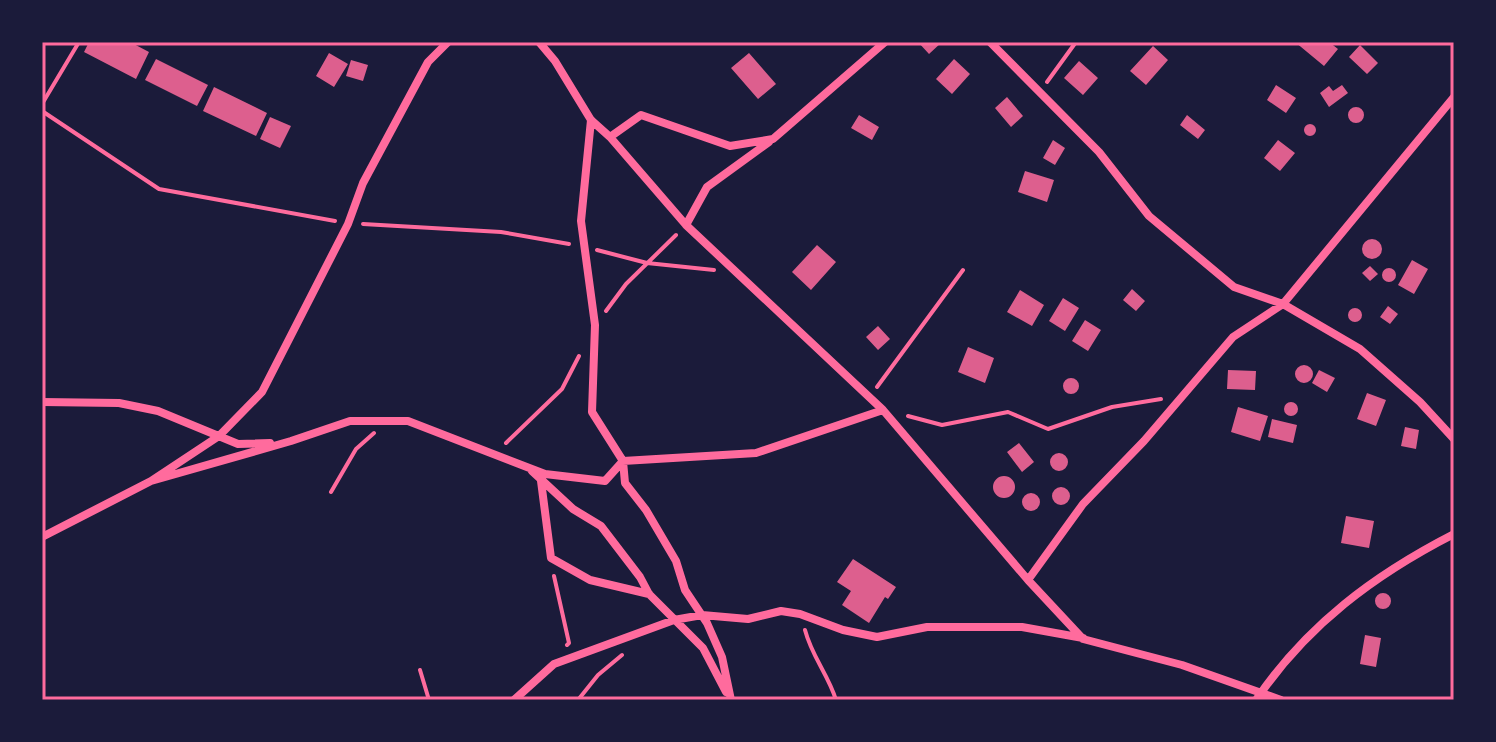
<svg xmlns="http://www.w3.org/2000/svg" width="1496" height="742" font-family="'Nunito Sans',sans-serif">
  <style>
    .building { fill: #dd5f8e }
    .lines { fill: none; stroke-linecap: round; stroke-linejoin: round }
    .path { stroke: #ff6b9d; stroke-width: 4 }
    .minor { stroke: #ff6b9d; stroke-width: 8 }
    .neatline { fill: none; stroke: #ff6b9d; stroke-width: 3 }
  </style>
  <rect width="100%" height="100%" fill="#1b1b3a"/>
  <path class="building" d="M89,42H130L149,52L136,79L84,52Z
    M918,42H942L929,54Z
    M1295,42H1329L1338,49L1324,66Z
    M1360,45L1378,63L1367,74L1349,57Z
    M1153,46L1168,60L1146,85L1130,71Z
    M329,53L348,64L334,87L316,76Z
    M749,53L776,84L758,99L731,68Z
    M156,59L208,85L197,106L145,80Z
    M954,59L970,74L952,94L936,79Z
    M351,60L368,65L363,81L346,76Z
    M1079,61L1098,78L1083,95L1064,78Z
    M1276,85L1296,98L1286,113L1267,100Z
    M1342,85L1348,93L1329,107L1320,93L1329,86L1333,91Z
    M214,87L267,113L256,136L203,111Z
    M1007,97L1023,116L1011,127L995,108Z
    M1348 115a8 8 0 1 1 16 0a8 8 0 1 1-16 0Z
    M859,115L879,127L872,140L851,128Z
    M1187,115L1205,130L1198,139L1180,125Z
    M270,117L291,126L280,148L260,139Z
    M1304 130a6 6 0 1 1 12 0a6 6 0 1 1-12 0Z
    M1053,140L1065,148L1055,165L1043,158Z
    M1278,140L1295,153L1280,171L1264,158Z
    M1025,171L1054,180L1047,202L1018,192Z
    M1362 249a10 10 0 1 1 20 0a10 10 0 1 1-20 0Z
    M817,245L836,262L811,290L792,272Z
    M1412,260L1428,269L1414,294L1398,285Z
    M1370,266L1378,274L1370,281L1362,273Z
    M1382 275a7 7 0 1 1 14 0a7 7 0 1 1-14 0Z
    M1132,289L1145,301L1136,311L1123,300Z
    M1020,290L1044,305L1032,326L1007,312Z
    M1063,298L1079,308L1065,331L1049,321Z
    M1388,306L1398,314L1390,324L1380,317Z
    M1348 315a7 7 0 1 1 14 0a7 7 0 1 1-14 0Z
    M1085,320L1101,330L1088,351L1072,341Z
    M878,326L890,339L878,350L866,337Z
    M968,347L994,358L985,383L958,372Z
    M1295 374a9 9 0 1 1 18 0a9 9 0 1 1-18 0Z
    M1228,370L1256,371L1255,390L1227,389Z
    M1319,370L1335,378L1327,392L1312,383Z
    M1063 386a8 8 0 1 1 16 0a8 8 0 1 1-16 0Z
    M1367,393L1386,400L1376,426L1357,419Z
    M1284 409a7 7 0 1 1 14 0a7 7 0 1 1-14 0Z
    M1238,407L1268,416L1260,441L1231,432Z
    M1272,419L1297,425L1293,443L1268,437Z
    M1405,427L1419,430L1416,449L1401,446Z
    M1019,443L1034,462L1022,472L1007,452Z
    M1050 462a9 9 0 1 1 18 0a9 9 0 1 1-18 0Z
    M993 487a11 11 0 1 1 22 0a11 11 0 1 1-22 0Z
    M1052 496a9 9 0 1 1 18 0a9 9 0 1 1-18 0Z
    M1022 502a9 9 0 1 1 18 0a9 9 0 1 1-18 0Z
    M1346,516L1374,521L1369,548L1341,543Z
    M853,559L896,587L888,599L885,597L869,623L842,605L851,591L837,582Z
    M1375 601a8 8 0 1 1 16 0a8 8 0 1 1-16 0Z
    M1365,635L1381,638L1376,667L1360,664Z"/>
  <g class="lines">
    <path class="path" d="M1047,82L1076,42
      M42,104L79,42
      M42,111L159,189L335,221
      M363,224L501,232L569,244
      M597,250L647,263L714,270
      M606,311L626,284L676,235
      M877,387L963,270
      M908,416L942,425L1008,412L1048,429L1112,407L1161,399
      M506,443L562,389L579,356
      M331,492L356,449L374,433
      M554,576L569,643L567,645
      M805,630C812,657 828,674 836,700
      M420,670L429,700
      M578,700L598,675L622,655"/>
    <path class="minor" d="M539,42L555,61L591,120L610,137L686,225L883,410L1028,580L1083,639L1182,665L1281,700
      M990,42L1099,152L1149,216L1234,287L1283,304L1360,349L1420,402L1454,439
      M591,120L581,221L595,325L592,412L623,461L625,483L646,510L676,561L685,590L707,623L722,657L731,700
      M610,137L641,115L730,146L773,139L885,42
      M686,225L707,187L769,142
      M42,402L119,403L158,411L238,444L270,443
      M532,471L573,509L601,526L640,577L649,594L703,648L726,692
      M151,481L291,441L350,421H408L545,474L605,481L623,461L756,453L883,410
      M541,481L551,558L590,580L649,594
      M42,537L151,481L219,436L262,392L348,224L363,183L428,62L448,42
      M1028,580L1083,504L1144,441L1233,337L1283,304L1454,97
      M514,700L554,664L674,620L702,615L748,619L781,611L800,614L843,630L877,637L927,627H1022L1083,638
      M1256,700C1307,625 1374,575 1454,534"/>
  </g>
  <rect width="1496" height="742" fill="none" stroke="#1b1b3a" stroke-width="88"/>
  <rect x="44" y="44" width="1408" height="654" class="neatline"/>
</svg>
